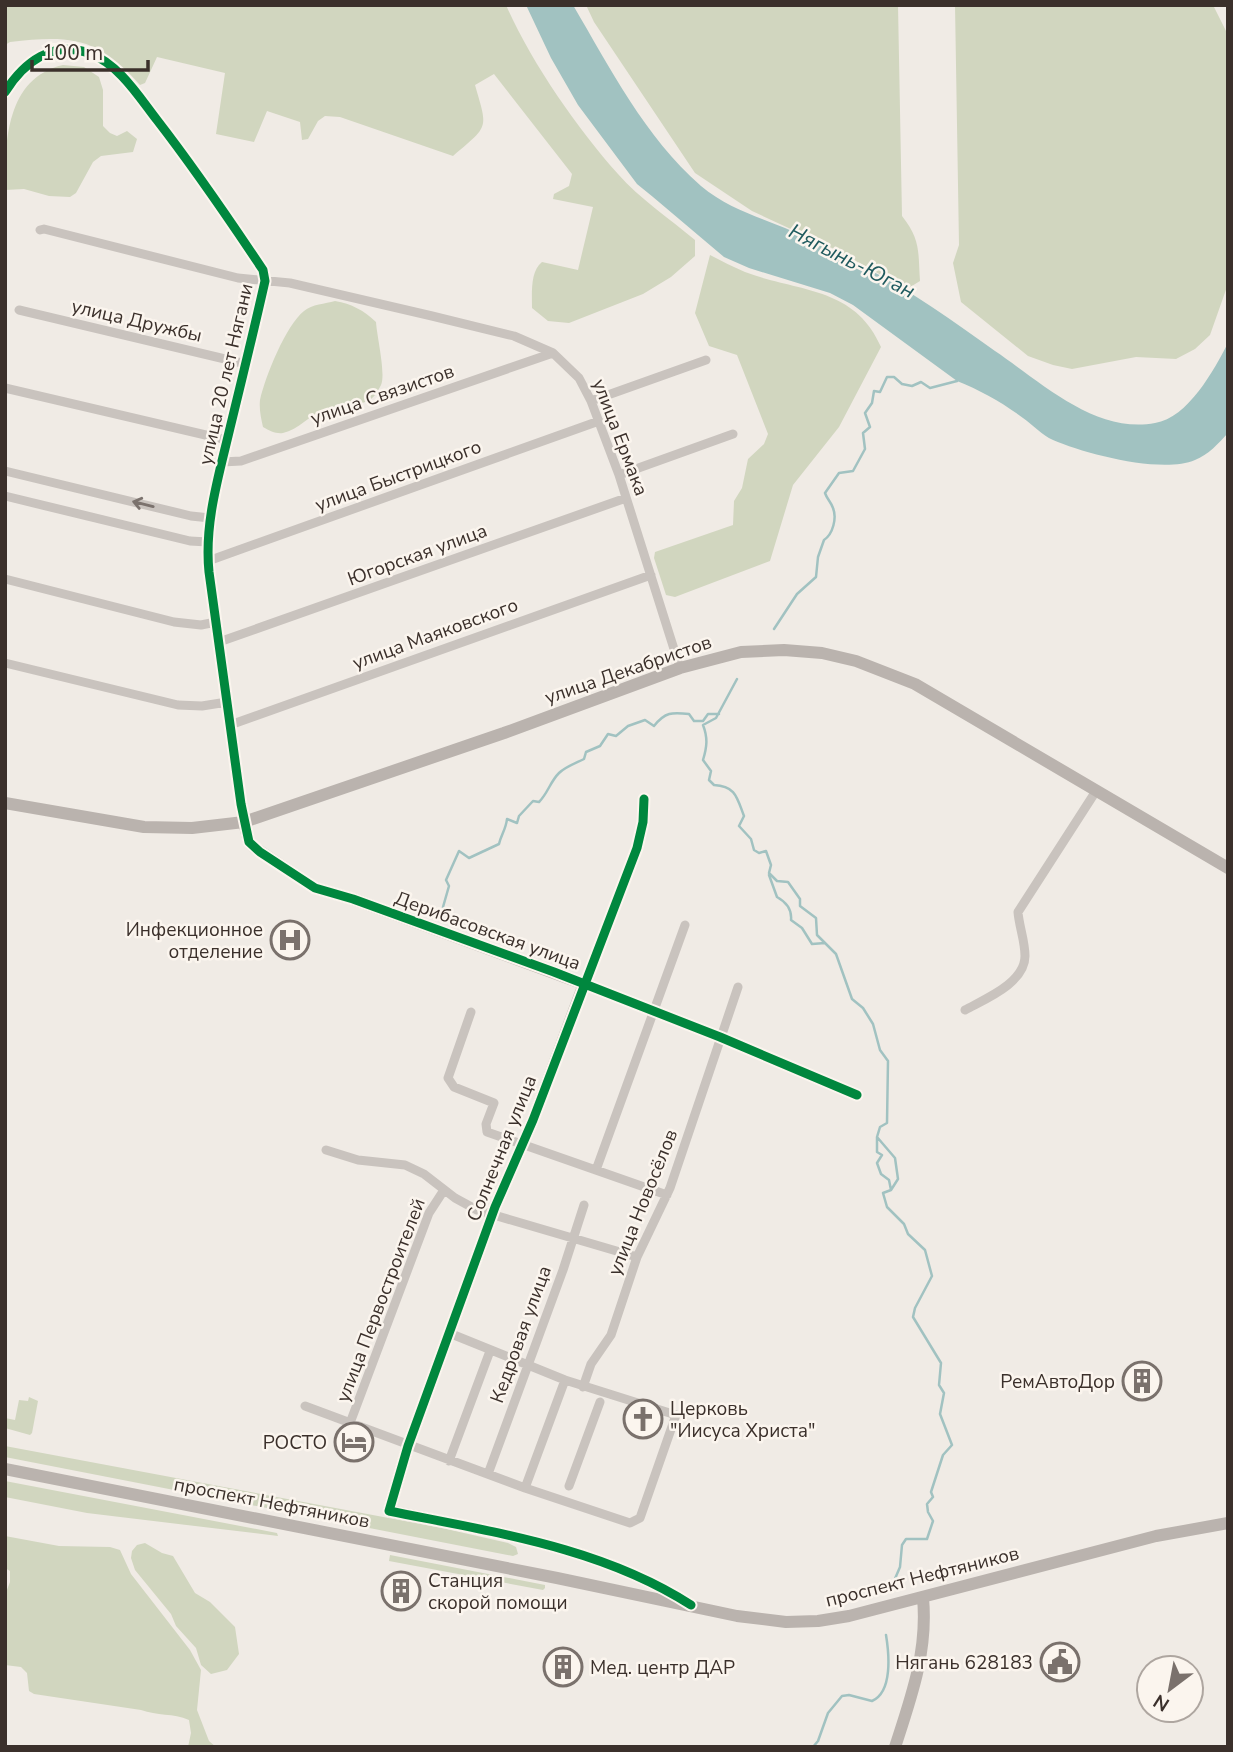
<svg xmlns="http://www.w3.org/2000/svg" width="1233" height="1752" font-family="'Nunito Sans',sans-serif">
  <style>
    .green { fill: #d1d6bf }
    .water { fill: #a1c2c1 }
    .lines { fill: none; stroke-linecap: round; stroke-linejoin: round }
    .stream { stroke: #a1c2c1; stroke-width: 2.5 }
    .street { stroke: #c9c3be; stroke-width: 9 }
    .secondary { stroke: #bab3ae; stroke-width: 12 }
    .cycleway-casing { stroke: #fbf5ee; stroke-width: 13 }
    .cycleway { stroke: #00873e; stroke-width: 9 }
    .oneway { stroke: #7b726d }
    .labels { text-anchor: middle; stroke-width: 5; stroke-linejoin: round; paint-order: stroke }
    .street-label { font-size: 19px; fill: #3b302b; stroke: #fbf5ee }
    .poi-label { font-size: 19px; fill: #3b302b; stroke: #fbf5ee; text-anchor: end }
    .water-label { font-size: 21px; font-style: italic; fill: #1f5a5e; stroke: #fbf5ee }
  </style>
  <rect width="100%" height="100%" fill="#f0ebe5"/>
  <path class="green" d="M5,5H506C531,62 577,128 618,174C640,199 670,219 695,240V256L671,277L643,294L569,323L548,321L532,308C532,294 530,271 542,262L578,270L593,207L553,199L554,194L569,186L572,174L494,74L475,85C488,130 489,125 453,156L340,117L325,116L318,121L308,139L302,140L300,122L267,111L254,142L216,134L225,73L157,57L145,83L140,85C98,37 71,35 10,42L5,45Z
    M586,5H898L902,216C921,240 918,252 920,281L907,289L832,248L752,211L695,173L594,22Z
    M955,5L1214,7L1228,35V284L1210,335L1195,349L1176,359L1136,357L1072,369L1053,365L1028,356L961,302L953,263L959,245Z
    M63,65L84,67L99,77L103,90V126L110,133L117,136L127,131L137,139L133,152L101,156L93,162L76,193L70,197L49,196L24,189L5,190C5,142 6,78 63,65Z
    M710,255C722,261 733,267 745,272C797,292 855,286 881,347L839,427L793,485L770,561L675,597L666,595L654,558L655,552L733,525L734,501L742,488L748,459L764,444L768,434L737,355L709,346L695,313Z
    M335,301C352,304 363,310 376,322C377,337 386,374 381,385C378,391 374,398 368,401C355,407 339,404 325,409C311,414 298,430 283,433C276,434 270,431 263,427C261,418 259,409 260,400C265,377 286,325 304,311C312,304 325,304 335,301Z
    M29,1397L38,1401L32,1433L30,1435L5,1428V1418L15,1420L19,1400L28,1401Z
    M5,1446L442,1528L508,1543L516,1547L518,1554L513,1556L5,1457Z
    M5,1481L277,1533L278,1536L87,1513L5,1497Z
    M5,1536L59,1546L110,1547L120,1550L131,1574L190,1650L201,1670L197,1710L209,1741L216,1747H188L191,1733L189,1720C173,1713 157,1716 141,1710L34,1694L29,1691L27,1673L21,1667L5,1665V1595L10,1582V1571L5,1568Z
    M145,1543L162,1553L173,1556L195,1593L210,1602L235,1627L239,1654L227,1670L211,1674L201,1665L196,1648L176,1626L171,1614L135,1570L131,1558L132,1551L137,1545Z
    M390,1555L545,1585V1588L543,1590L389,1561Z"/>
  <path class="water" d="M526,5H573C610,68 645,137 701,186C726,207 755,216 785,228C813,240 839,254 866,268C912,291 954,322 995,351C1041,382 1095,434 1155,423C1188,418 1214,370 1228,343V433C1219,443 1208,455 1195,460C1162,474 1085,454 1053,440C1042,435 1033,425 1023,418C1003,403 980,390 957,381L853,305L830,293L749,268L724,257L653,197L637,184L578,105L551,58Z"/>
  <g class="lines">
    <path class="stream" d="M774,629L797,594L816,577L818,557L824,540C833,534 837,518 833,508C831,502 827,499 825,493L839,473L853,471L865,449L863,433L870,427L865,413L872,403L874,391L880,392L887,377H894L902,384L912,386L921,382L930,388L957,381
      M737,679L716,718L703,725C708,738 707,747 703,760L711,771L709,780L714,785C736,786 737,798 744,816L739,826L751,839L754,850L759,853L766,851L771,865L769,873L777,881L788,882L800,899V906L816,918L817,935L836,954L852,999L863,1008L873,1024L880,1050L888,1061L887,1123L880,1127L877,1137L895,1158L898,1179L891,1190L883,1193L887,1207L904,1224L908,1234L925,1250L932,1276L915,1308L913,1317L941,1363L939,1385L944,1393L940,1414L952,1445L943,1455L931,1492L933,1497L927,1504L928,1512L933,1521L927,1539H906L902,1545L900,1567L894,1581
      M769,875L777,897C786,902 792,910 791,920L802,928L812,944L825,943
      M443,907L449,886L446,880L459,851L469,858L499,844C501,835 506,829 507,819L517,823L519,816L533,801L539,802C548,793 550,782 559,773C565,767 576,763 584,759L586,752L600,746L608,734L616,736L628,726L645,720L654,726C665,712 672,712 689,714L694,721H703L708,714H719
      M877,1137V1152L882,1155L877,1163L881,1174L889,1180L891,1190
      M813,1747L818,1741L828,1713L842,1696L849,1695L872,1701C893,1692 889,1653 886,1635"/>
    <path class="street" d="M5,92C24,62 53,40 89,53C119,64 139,97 157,120C195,169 229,219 263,270L265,281C254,330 242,379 230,428C219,475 204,523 209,572L244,822
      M40,230L44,229L238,278L290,283L432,316L514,336L553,353L579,378L591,401L619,475L680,668
      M19,310L246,364
      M5,388L227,440
      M591,401L706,360
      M222,462L241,461L553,353
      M5,471L191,516L210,518
      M619,475L733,434
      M5,496L190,541L208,542
      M208,561L599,421
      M5,579L174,622L201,625L216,622
      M219,642L626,498
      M5,663L178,705L202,706L227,702
      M230,725L651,575
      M644,799L640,837L584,984L720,1037L857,1095
      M965,1010C985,999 1025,983 1025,956C1025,941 1019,926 1018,912L1096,791
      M471,1012L448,1078L454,1087L494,1103L486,1124L487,1132L667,1195
      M326,1150L358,1160L405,1165L424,1174L455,1198L477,1210L637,1257
      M596,1170L685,925
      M583,1387L591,1364L611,1335L637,1257L670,1188L738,987
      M305,1406L525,1488L630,1523L640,1518L676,1415L565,1380L449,1333
      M350,1423L429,1213L444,1190
      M449,1461L490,1351
      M488,1474L563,1270L584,1205
      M569,1486L600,1402
      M525,1488L565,1380"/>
    <path class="secondary" d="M5,803L144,827L192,828L244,822L504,733L680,668L741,652L784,650L822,653L856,661L915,684L1228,868
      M244,822L249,842L255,848L315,888L353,899L584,984L533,1120L495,1207L408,1446L389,1511C492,1532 601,1547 691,1605
      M5,1469L557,1578L737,1616L786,1622L818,1621L849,1616L1156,1536L1228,1523
      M895,1747C911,1698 928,1651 923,1598"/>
    <defs>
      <path id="cycleway" d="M5,92C24,62 53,40 89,53C119,64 139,97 157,120C195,169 229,219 263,270L265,281C254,330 242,379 230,428C219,475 204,523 209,572L241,804L249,842L260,852L315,888L353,899L554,972L720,1037L857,1095
        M644,799L643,822L637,848L533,1120L495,1207L408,1446L389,1511C492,1532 601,1547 691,1605"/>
    </defs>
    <use href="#cycleway" class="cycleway-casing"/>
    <use href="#cycleway" class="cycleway"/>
  </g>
  <defs><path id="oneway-shaft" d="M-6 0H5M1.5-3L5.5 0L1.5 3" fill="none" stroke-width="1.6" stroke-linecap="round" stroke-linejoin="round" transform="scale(1.75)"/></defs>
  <use class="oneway" href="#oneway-shaft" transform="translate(143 504) rotate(-166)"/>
  <defs>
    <symbol id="hospital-ring" viewBox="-11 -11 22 22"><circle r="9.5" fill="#fbf5ee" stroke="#7a716c" stroke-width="1.5"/><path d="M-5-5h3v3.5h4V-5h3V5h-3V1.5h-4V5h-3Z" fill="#7a716c"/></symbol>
    <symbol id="building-ring" viewBox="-11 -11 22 22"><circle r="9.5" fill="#fbf5ee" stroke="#7a716c" stroke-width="1.5"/><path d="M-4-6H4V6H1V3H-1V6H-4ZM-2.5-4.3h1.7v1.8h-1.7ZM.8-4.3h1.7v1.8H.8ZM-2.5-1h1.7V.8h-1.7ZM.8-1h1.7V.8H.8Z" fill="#7a716c"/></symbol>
    <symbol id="church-ring" viewBox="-11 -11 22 22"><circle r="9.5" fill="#fbf5ee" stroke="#7a716c" stroke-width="1.5"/><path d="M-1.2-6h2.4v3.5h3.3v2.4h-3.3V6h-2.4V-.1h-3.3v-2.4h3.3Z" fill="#7a716c"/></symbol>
    <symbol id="hotel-ring" viewBox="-11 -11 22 22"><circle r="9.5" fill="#fbf5ee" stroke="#7a716c" stroke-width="1.5"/><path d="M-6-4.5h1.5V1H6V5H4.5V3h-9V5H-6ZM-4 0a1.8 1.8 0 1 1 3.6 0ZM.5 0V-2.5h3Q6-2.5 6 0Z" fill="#7a716c"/></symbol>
    <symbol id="civic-ring" viewBox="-11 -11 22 22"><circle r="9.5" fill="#fbf5ee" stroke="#7a716c" stroke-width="1.5"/><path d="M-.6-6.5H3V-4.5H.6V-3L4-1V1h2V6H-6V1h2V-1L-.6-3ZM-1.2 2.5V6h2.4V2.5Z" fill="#7a716c"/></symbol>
  </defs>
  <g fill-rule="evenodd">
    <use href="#hospital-ring" x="268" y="918" width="44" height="44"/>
    <use href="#building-ring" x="1120" y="1359" width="44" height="44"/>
    <use href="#church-ring" x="621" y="1397" width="44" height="44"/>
    <use href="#hotel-ring" x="332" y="1420" width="44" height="44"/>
    <use href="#building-ring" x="379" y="1569" width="44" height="44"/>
    <use href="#civic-ring" x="1038" y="1640" width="44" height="44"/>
    <use href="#building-ring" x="541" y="1645" width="44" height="44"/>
  </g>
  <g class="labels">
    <g class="street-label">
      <text transform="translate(137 320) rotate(13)" y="7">улица Дружбы</text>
      <text transform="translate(225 374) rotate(-77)" y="7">улица 20 лет Нягани</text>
      <text transform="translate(382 394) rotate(-19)" y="7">улица Связистов</text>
      <text transform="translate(621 437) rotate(69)" y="7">улица Ермака</text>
      <text transform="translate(398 475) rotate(-20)" y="7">улица Быстрицкого</text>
      <text transform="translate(417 554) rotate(-20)" y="7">Югорская улица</text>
      <text transform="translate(435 633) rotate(-20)" y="7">улица Маяковского</text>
      <text transform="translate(628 669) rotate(-19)" y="7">улица Декабристов</text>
      <text transform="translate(488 930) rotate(20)" y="7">Дерибасовская улица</text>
      <text transform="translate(501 1148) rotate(-68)" y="7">Солнечная улица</text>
      <text transform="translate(642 1202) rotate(-68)" y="7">улица Новосёлов</text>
      <text transform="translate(380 1300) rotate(-69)" y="7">улица Первостроителей</text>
      <text transform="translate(520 1334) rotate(-70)" y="7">Кедровая улица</text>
      <text transform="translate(272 1502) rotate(11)" y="7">проспект Нефтяников</text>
      <text transform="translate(922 1576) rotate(-14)" y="7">проспект Нефтяников</text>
    </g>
    <g class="poi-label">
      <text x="263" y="936">Инфекционное<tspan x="263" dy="22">отделение</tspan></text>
      <text x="1115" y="1388">РемАвтоДор</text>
      <text x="670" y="1415" text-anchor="start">Церковь<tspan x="670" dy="22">"Иисуса Христа"</tspan></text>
      <text x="327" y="1449">РОСТО</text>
      <text x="428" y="1587" text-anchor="start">Станция<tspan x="428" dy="22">скорой помощи</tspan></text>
      <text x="1033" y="1669">Нягань 628183</text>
      <text x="590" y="1674" text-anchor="start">Мед. центр ДАР</text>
    </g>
    <g class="water-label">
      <text transform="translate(852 261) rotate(27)" y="7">Нягынь-Юган</text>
    </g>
  </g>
  <rect width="1233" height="1752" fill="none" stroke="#3b302b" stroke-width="14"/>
  <g transform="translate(1170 1689) rotate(212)"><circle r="33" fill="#fbf5ee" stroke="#aea6a0" stroke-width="2"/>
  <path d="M0-5L12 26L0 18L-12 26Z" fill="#7a716c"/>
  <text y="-10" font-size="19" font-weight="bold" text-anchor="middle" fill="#3b302b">N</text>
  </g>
  <path d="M32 60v10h116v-10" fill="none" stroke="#3b302b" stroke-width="3.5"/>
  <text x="42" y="60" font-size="21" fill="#3b302b" stroke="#fbf5ee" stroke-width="5" paint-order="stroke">100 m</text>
</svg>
